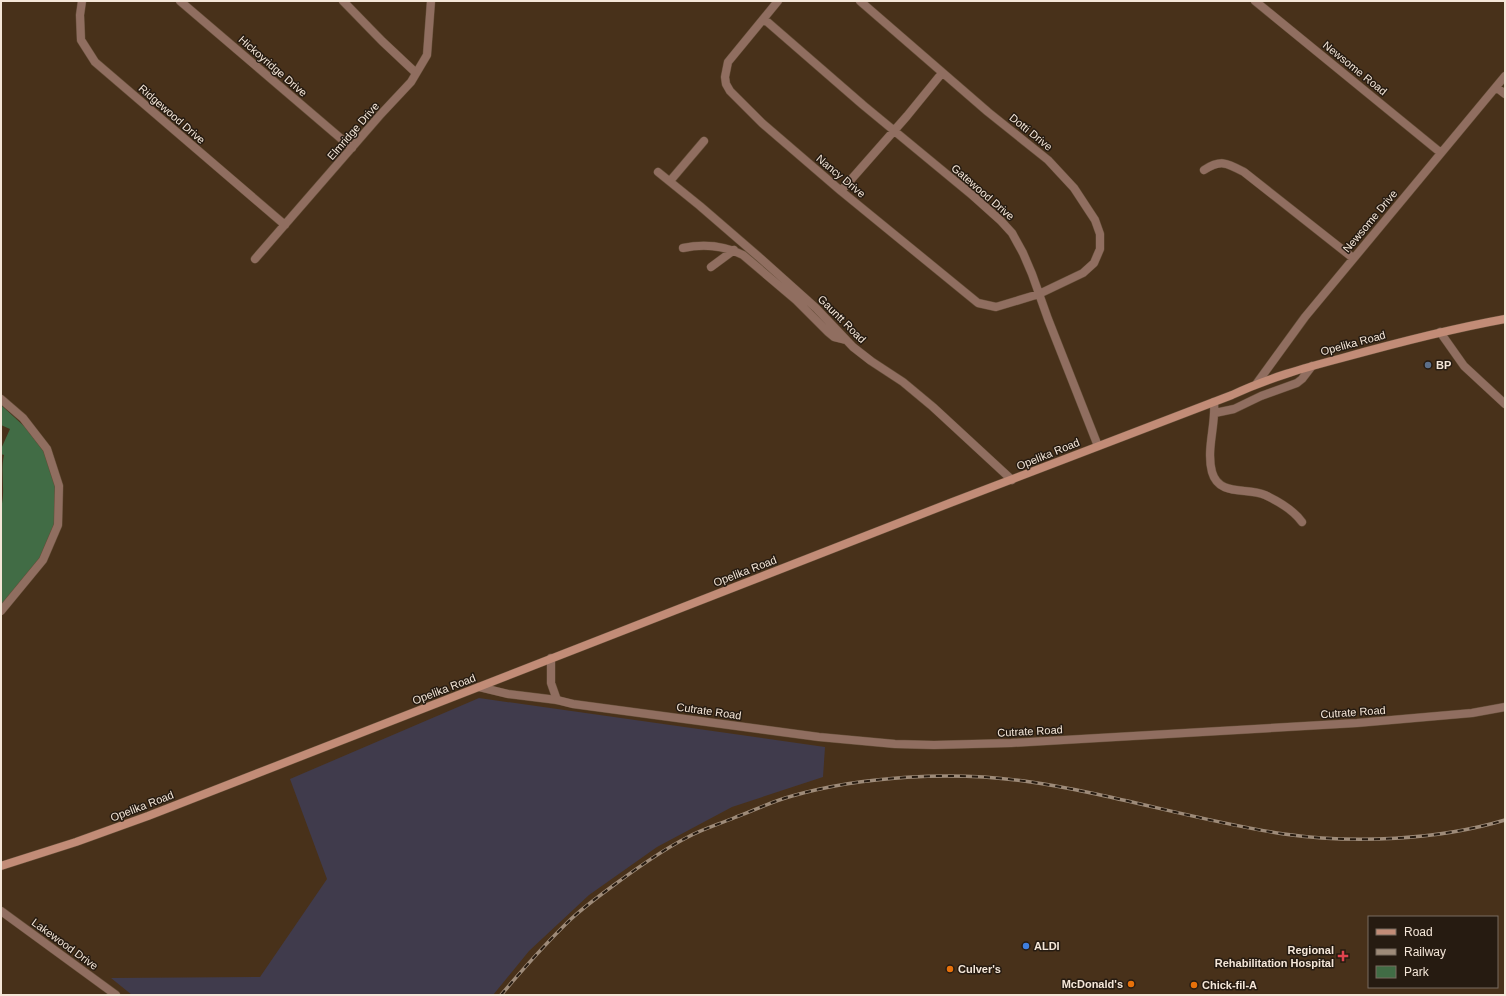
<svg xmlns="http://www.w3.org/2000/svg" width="1506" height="996" font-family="Helvetica,sans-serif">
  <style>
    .commercial { fill: #403b4c }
    .green { fill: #416c45 }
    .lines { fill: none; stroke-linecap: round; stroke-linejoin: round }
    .minor-casing { stroke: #644e38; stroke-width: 9 }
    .tertiary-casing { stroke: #644e38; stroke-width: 9 }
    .secondary-casing { stroke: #644e38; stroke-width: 9 }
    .minor { stroke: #906e60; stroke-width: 8 }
    .tertiary { stroke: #906e60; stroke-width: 8 }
    .secondary { stroke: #c28c77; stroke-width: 8 }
    .rail-casing { stroke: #9e8b79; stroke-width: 3.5 }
    .rail { stroke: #261b11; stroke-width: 2; stroke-dasharray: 6; stroke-linecap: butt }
    .service-dot { fill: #5c6f8a; stroke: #261b11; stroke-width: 1.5 }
    .shop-dot { fill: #3f7fe0; stroke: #261b11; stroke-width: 1.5 }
    .health-dot { fill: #e0444e; stroke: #261b11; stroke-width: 1.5 }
    .food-dot { fill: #e8710a; stroke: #261b11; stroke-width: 1.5 }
    .labels { text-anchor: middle; stroke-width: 3; stroke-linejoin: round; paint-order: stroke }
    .street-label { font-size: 11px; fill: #f4e6d8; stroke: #261b11 }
    .poi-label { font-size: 11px; font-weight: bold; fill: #f4e6d8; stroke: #261b11; text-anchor: start }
  </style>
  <rect width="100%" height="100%" fill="#48311a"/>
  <path class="commercial" d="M479,698L825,747L823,777L732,807L657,847L589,895L529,951L493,995H132L111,978L260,977L327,879L290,779Z"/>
  <path class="green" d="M1,405L26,428L42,449L45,454L56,487L54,525L41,557L1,607V508C6,490 0,473 4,455L1,454V449L10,429L1,425Z"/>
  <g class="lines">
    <defs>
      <path id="minor" d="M82,1L80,15L81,40L95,62L285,225
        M180,1L352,148
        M343,1L382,41L416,73
        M778,1L728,62L725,77L726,84L730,91L762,123L841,191L978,303L996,307L1039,294L1083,273L1094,263L1100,249V234L1095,220L1074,188L1048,160L988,112L860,1
        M1255,1L1441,153
        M764,19L863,105L972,195L1001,221L1012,233L1023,253L1032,274L1048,319L1098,446
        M1496,87L1505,94
        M1204,170C1221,159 1227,163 1244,172L1353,258
        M658,172L700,206L759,257L816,308L853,347L871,361L903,382L933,407L1012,480
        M670,181L704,141
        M841,191L907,116L942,73
        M683,248C703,244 725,246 743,255L796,300L828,332L834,337L846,340
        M255,259L381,114L411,82L427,55L431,1
        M711,267L734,250
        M1440,332L1464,366L1505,404
        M1257,383L1305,317L1505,76
        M1214,402C1216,425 1206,449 1212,472C1219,497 1247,487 1265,495C1278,501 1294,511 1302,522
        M1215,413L1234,409L1261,396L1297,383L1302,379L1312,366
        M551,658V683L557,700"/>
      <path id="tertiary" d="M1,399L23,418L47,449L59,486L58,525L43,560L1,611
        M479,687L508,694L557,700L573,704L819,737L895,744L934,745L1011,743L1357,723L1472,713L1505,707
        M1,911L116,995"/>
      <path id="secondary" d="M1,866L76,842L148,816L950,503L1232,395C1268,378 1304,368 1342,358C1396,343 1450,329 1505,319"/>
    </defs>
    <use href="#minor" class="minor-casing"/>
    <use href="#tertiary" class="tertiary-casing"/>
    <use href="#secondary" class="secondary-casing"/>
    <use href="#minor" class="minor"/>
    <use href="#tertiary" class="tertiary"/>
    <use href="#secondary" class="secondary"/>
    <defs>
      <path id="rail" d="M501,995C523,969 546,943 571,919C584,907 599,896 614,885C637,868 661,851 686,838C702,829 720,824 736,817C755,810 773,801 792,796C862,776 952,771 1024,781C1111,793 1197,821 1284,834C1354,844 1438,840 1505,820"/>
    </defs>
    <use href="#rail" class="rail-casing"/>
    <use href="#rail" class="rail"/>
  </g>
  <circle class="service-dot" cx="1428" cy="365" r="4"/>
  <circle class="shop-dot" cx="1026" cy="946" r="4"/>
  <path class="health-dot" d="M1341 950h4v4h4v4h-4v4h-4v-4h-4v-4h4z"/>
  <g class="food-dot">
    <circle cx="950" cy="969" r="4"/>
    <circle cx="1131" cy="984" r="4"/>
    <circle cx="1194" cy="985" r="4"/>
  </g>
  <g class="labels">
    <g class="street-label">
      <text transform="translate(273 66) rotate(41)" y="4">Hickoyridge Drive</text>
      <text transform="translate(1355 68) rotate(39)" y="4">Newsome Road</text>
      <text transform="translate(172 114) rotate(41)" y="4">Ridgewood Drive</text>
      <text transform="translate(353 131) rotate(-49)" y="4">Elmridge Drive</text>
      <text transform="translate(1031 132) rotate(39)" y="4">Dotti Drive</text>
      <text transform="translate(841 176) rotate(40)" y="4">Nancy Drive</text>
      <text transform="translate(983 192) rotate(41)" y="4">Gatewood Drive</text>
      <text transform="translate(1370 221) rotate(-50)" y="4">Newsome Drive</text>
      <text transform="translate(842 319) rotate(45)" y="4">Gauntt Road</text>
      <text transform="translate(1353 343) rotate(-15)" y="4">Opelika Road</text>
      <text transform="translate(1048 454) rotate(-22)" y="4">Opelika Road</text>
      <text transform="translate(745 571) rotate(-21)" y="4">Opelika Road</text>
      <text transform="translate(444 689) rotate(-21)" y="4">Opelika Road</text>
      <text transform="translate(709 711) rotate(8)" y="4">Cutrate Road</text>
      <text transform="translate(1353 712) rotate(-4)" y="4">Cutrate Road</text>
      <text transform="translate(1030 731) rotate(-3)" y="4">Cutrate Road</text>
      <text transform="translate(142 806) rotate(-21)" y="4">Opelika Road</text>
      <text transform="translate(65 944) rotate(36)" y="4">Lakewood Drive</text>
    </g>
    <g class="poi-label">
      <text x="1436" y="369">BP</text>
      <text x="1034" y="950">ALDI</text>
      <text x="1334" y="954" text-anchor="end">Regional<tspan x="1334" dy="13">Rehabilitation Hospital</tspan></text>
      <text x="958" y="973">Culver's</text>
      <text x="1123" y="988" text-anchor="end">McDonald's</text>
      <text x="1202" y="989">Chick-fil-A</text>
    </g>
  </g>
  <rect width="1506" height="996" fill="none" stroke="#f4e6d8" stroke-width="4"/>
  <rect x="1368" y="916" width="130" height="72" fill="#261b11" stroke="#786c61"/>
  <rect x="1376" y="929" width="20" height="6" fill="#c28c77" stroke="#786c61"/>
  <text x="1404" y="936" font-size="12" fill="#f4e6d8">Road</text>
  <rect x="1376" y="949" width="20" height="6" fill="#9e8b79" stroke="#786c61"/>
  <text x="1404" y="956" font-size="12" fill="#f4e6d8">Railway</text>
  <rect x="1376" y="966" width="20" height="12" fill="#416c45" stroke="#786c61"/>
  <text x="1404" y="976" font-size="12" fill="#f4e6d8">Park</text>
</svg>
